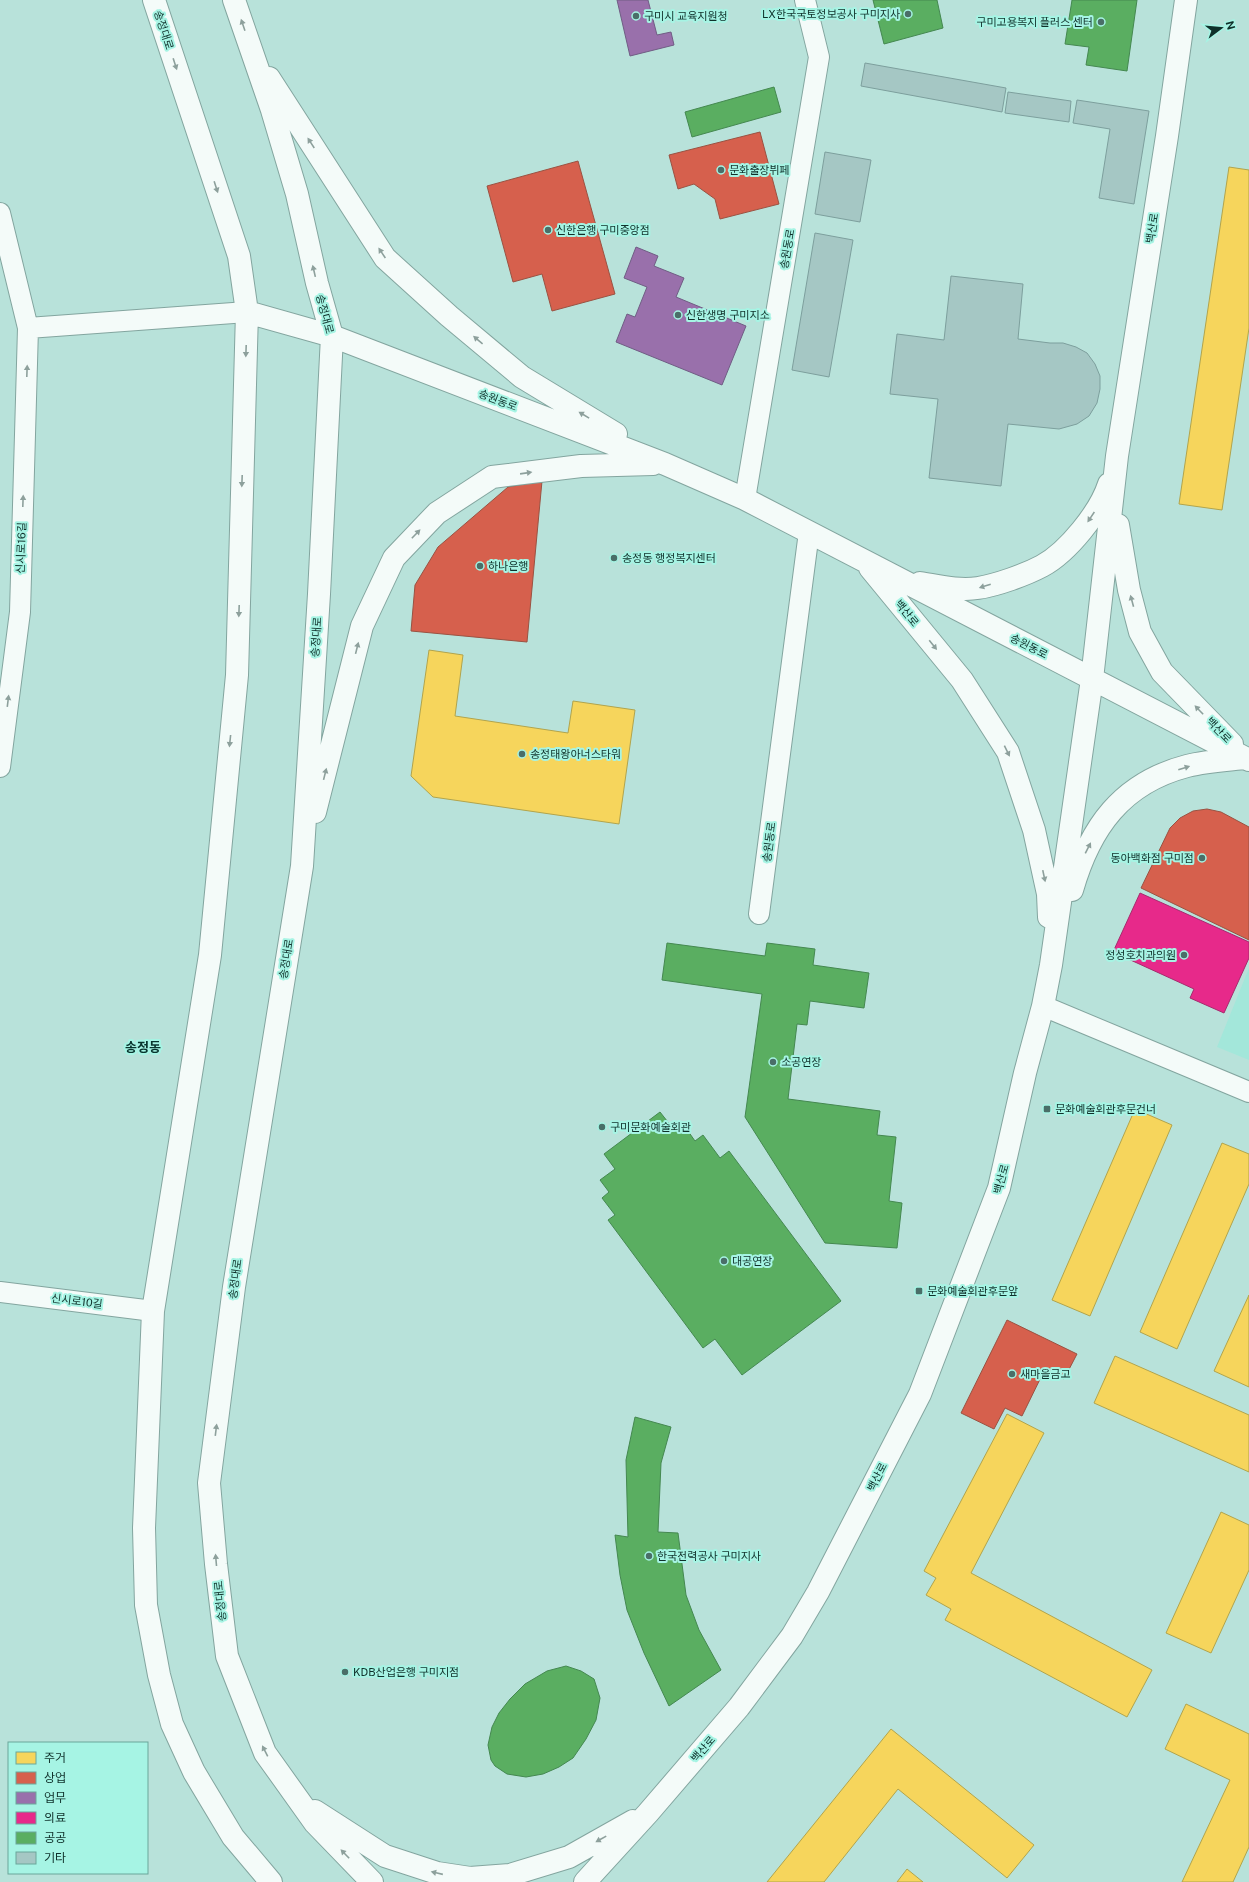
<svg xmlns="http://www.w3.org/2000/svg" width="1249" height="1882" font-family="'Public Sans','Noto Sans KR',sans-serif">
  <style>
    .built { fill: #a3e7da }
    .homes { fill: #f6d55c; stroke: #b1a44d }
    .shops { fill: #d6604d; stroke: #9a5242 }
    .offices { fill: #9970ab; stroke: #705d84 }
    .health { fill: #e7298a; stroke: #a62b6d }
    .public { fill: #5aae61; stroke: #448850 }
    .building { fill: #a5c7c4; stroke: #7d9f9d }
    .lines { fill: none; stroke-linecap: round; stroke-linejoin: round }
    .minor-casing { stroke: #83a59f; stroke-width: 22 }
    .tertiary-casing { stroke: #83a59f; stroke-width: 24 }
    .minor { stroke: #f4fbf9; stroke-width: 20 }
    .tertiary { stroke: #f4fbf9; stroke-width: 22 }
    .oneway { fill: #8da09c }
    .poi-dot { fill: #4a6e68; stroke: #a6f4e4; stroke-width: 1.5 }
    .labels { text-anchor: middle; stroke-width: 4; stroke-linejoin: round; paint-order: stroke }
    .poi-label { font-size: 11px; fill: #0f302a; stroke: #a6f4e4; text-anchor: start }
    .street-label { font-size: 11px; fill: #0f302a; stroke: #a6f4e4 }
    .quarter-label { font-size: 13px; font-weight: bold; fill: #09352e; stroke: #a6f4e4 }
  </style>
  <rect width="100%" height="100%" fill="#b8e2da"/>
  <path class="built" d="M1249,968V1060L1217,1047Z"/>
  <path class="homes" d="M1229,167L1249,170V328L1222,510L1179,504Z
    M429,650L463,655L455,716L568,733L573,701L635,710L619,824L433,797L411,776Z
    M1135,1109L1172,1125L1090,1316L1052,1300Z
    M1222,1143L1249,1154V1184L1177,1349L1140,1332Z
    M1249,1295V1387L1214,1371Z
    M1115,1356L1249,1415V1472L1094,1403Z
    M1007,1414L1044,1433L971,1573L1152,1670L1127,1717L945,1620L951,1609L926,1595L936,1578L924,1571Z
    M1221,1512L1249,1525V1570L1211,1653L1166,1633Z
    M1186,1704L1249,1734V1847L1233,1882H1182L1230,1780L1165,1749Z
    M891,1729L1034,1845L1007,1878L898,1789L824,1882H767Z
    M907,1869L923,1882H897Z"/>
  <path class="shops" d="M760,132L779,204L720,219L715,199L694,184L678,189L669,155Z
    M578,161L615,294L552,311L542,274L513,282L487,186Z
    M542,481L527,642L411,631L415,585L438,547L508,487Z
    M1207,809L1221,812L1249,827V940L1141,888L1170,828L1180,818L1193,811Z
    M1007,1320L1077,1354L1064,1379L1045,1369L1022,1416L1005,1408L994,1429L961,1413Z"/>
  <path class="offices" d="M617,0H648L657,35L671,32L674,45L630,56Z
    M636,247L658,256L654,266L684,278L676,297L746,326L722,385L616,342L627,314L635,317L647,287L624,278Z"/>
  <path class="health" d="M1140,893L1249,942V958L1224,1013L1190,998L1194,989L1113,952Z"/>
  <path class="public" d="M873,0H937L943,28L884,44Z
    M1072,0H1137L1127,71L1086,65L1089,47L1065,44Z
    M774,87L781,112L692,137L685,112Z
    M667,943L765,956L767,943L815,949L813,965L869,973L864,1008L810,1001L807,1025L797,1024L788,1099L880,1111L877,1135L896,1137L889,1201L902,1203L897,1248L825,1243L745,1117L762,994L662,980Z
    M660,1112L675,1131L683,1124L695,1141L703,1135L720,1158L729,1151L841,1301L742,1375L715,1339L703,1348L608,1220L615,1215L602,1198L609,1192L600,1180L615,1169L604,1154Z
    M635,1417L671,1427L661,1463L658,1532L678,1533L686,1595L699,1630L721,1670L669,1706L644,1653L627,1610L620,1575L615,1535L628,1537L626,1460Z
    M566,1666L581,1671L594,1679L600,1698L596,1720L586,1739L573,1758L559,1767L543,1774L526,1777L507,1774L495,1766L491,1760L488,1745L492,1727L499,1713L510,1699L525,1684L547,1671Z"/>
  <path class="building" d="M865,63L1006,88L1002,112L861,86Z
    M1008,92L1071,101L1069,122L1005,113Z
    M1077,100L1149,111L1134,204L1099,198L1110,129L1073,123Z
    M825,152L871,160L860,222L815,214Z
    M815,233L853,240L829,377L792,370Z
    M951,276L1023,284L1018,339L1050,343H1063L1076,347L1087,353L1095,364L1100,376V389L1097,403L1089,416L1077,424L1059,429L1008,424L1001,486L929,478L938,399L890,394L897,334L944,340Z"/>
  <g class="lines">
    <defs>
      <path id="minor" d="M0,213L28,328L20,612L0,767
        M28,328L247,312
        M745,499L819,57L805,0
        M759,914L809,532
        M1043,1006L1249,1092
        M0,1292L153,1311"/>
      <path id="tertiary" d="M154,0L239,256L247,312L237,675L210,955L153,1311L144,1528L146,1605L159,1675L172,1724L194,1772L233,1837L271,1882
        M234,0L272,110L297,194L317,283L332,336L319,594L302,866L234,1287L209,1483L216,1564L227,1656L265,1753L315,1823L372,1882
        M269,78L385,258L449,316L522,377L616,434
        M247,312L332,336L665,464L745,499L1249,760
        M1118,525L1129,590L1140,632L1162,672L1232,744
        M870,568L962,680L1008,752L1034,830L1048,894L1049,917
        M920,583C939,586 959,591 978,588C997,585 1025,575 1042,566C1068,552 1100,512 1109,484
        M315,812L362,626L394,558L437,513L492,477L581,466L653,464
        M1072,890C1090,827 1122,783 1187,766C1206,761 1226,760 1245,758
        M315,1811L385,1856L437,1873L470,1878L510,1875L569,1857L633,1821
        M585,1882L648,1813L739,1707L792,1636L818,1592L920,1394L999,1188L1025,1073L1043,1006L1051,965L1092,679L1117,456L1167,136L1186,0"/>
    </defs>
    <use href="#minor" class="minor-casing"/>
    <use href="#tertiary" class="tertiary-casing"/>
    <use href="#minor" class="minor"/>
    <use href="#tertiary" class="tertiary"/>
  </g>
  <defs><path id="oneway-solid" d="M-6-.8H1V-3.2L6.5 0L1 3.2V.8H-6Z"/></defs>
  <g class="oneway">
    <use href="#oneway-solid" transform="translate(243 25) rotate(-109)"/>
    <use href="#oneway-solid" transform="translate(175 64) rotate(72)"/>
    <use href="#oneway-solid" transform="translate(311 143) rotate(-123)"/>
    <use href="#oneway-solid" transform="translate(216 187) rotate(72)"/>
    <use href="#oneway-solid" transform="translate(382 253) rotate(-124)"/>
    <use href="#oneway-solid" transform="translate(314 271) rotate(-103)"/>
    <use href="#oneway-solid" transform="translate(478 340) rotate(-140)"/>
    <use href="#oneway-solid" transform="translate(246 351) rotate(92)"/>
    <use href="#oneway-solid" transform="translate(27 371) rotate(-88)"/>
    <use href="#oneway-solid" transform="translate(584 415) rotate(-149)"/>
    <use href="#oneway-solid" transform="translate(526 473) rotate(-8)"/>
    <use href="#oneway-solid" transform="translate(242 481) rotate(92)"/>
    <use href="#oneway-solid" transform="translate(23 501) rotate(-88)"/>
    <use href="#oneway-solid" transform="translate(1091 517) rotate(124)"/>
    <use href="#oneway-solid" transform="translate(416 534) rotate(-46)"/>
    <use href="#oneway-solid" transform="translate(985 586) rotate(163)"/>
    <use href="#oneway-solid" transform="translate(1132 601) rotate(-105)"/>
    <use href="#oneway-solid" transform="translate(239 611) rotate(92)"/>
    <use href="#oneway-solid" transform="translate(933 645) rotate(51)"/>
    <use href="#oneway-solid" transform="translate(357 648) rotate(-76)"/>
    <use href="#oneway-solid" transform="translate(8 701) rotate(-83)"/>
    <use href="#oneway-solid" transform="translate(1199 710) rotate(-134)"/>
    <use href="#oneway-solid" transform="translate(230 741) rotate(96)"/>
    <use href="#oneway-solid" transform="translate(1007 751) rotate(64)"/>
    <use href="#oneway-solid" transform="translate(1184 768) rotate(-18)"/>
    <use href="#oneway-solid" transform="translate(325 774) rotate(-76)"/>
    <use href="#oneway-solid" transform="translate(1088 848) rotate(-63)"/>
    <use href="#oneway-solid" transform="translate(1044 876) rotate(78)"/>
    <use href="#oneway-solid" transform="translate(216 1430) rotate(-83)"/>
    <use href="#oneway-solid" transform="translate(216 1560) rotate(-95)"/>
    <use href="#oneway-solid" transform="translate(265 1751) rotate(-117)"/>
    <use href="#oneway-solid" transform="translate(601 1839) rotate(151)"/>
    <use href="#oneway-solid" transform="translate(345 1854) rotate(-134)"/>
    <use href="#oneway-solid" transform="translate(437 1873) rotate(-167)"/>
  </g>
  <g class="poi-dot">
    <circle cx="908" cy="14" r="4"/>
    <circle cx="636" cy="16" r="4"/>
    <circle cx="1101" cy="22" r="4"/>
    <circle cx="721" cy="170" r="4"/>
    <circle cx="548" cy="230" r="4"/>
    <circle cx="678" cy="315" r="4"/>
    <circle cx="614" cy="558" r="4"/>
    <circle cx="480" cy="566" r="4"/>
    <circle cx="522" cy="754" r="4"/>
    <circle cx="1202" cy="858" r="4"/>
    <circle cx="1184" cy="955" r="4"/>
    <circle cx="773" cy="1062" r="4"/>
    <rect x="1043" y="1105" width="8" height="8" rx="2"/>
    <circle cx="602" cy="1127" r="4"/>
    <circle cx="724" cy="1261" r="4"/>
    <rect x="915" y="1287" width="8" height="8" rx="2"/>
    <circle cx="1012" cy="1374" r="4"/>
    <circle cx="649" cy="1556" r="4"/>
    <circle cx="345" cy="1672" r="4"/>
  </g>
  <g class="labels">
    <g class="poi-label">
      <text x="900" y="18" text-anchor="end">LX한국국토정보공사 구미지사</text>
      <text x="644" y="20">구미시 교육지원청</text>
      <text x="1093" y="26" text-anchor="end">구미고용복지 플러스 센터</text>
      <text x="729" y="174">문화출장뷔페</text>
      <text x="556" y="234">신한은행 구미중앙점</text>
      <text x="686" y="319">신한생명 구미지소</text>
      <text x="622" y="562">송정동 행정복지센터</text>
      <text x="488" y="570">하나은행</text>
      <text x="530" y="758">송정태왕아너스타워</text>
      <text x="1194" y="862" text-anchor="end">동아백화점 구미점</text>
      <text x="1176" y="959" text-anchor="end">정성호치과의원</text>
      <text x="781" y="1066">소공연장</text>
      <text x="1055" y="1113">문화예술회관후문건너</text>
      <text x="610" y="1131">구미문화예술회관</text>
      <text x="732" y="1265">대공연장</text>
      <text x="927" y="1295">문화예술회관후문앞</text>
      <text x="1020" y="1378">새마을금고</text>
      <text x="657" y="1560">한국전력공사 구미지사</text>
      <text x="353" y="1676">KDB산업은행 구미지점</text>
    </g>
    <g class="street-label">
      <text transform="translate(164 30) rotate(72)" y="4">송정대로</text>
      <text transform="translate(1152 228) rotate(-81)" y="4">백산로</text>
      <text transform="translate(787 249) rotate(-80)" y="4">송원동로</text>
      <text transform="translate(325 314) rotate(75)" y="4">송정대로</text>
      <text transform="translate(498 400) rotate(21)" y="4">송원동로</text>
      <text transform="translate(21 548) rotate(-88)" y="4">신시로16길</text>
      <text transform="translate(907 613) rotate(51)" y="4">백산로</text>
      <text transform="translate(316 637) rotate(-86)" y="4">송정대로</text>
      <text transform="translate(1029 646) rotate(27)" y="4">송원동로</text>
      <text transform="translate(1219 730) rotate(46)" y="4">백산로</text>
      <text transform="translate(769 842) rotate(-83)" y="4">송원동로</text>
      <text transform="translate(286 959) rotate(-81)" y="4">송정대로</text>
      <text transform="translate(1001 1179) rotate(-75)" y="4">백산로</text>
      <text transform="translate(235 1279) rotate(-82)" y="4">송정대로</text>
      <text transform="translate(77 1301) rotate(7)" y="4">신시로10길</text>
      <text transform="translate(877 1477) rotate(-63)" y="4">백산로</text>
      <text transform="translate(220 1601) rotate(-96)" y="4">송정대로</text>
      <text transform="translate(703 1749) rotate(-49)" y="4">백산로</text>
    </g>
    <g class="quarter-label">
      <text x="143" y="1052">송정동</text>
    </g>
  </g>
  <rect x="8" y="1742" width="140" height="132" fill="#a6f4e4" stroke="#6aa69a"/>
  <rect x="16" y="1752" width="20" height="12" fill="#f6d55c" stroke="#6aa69a"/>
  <text x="44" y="1762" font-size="12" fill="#0f302a">주거</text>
  <rect x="16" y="1772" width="20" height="12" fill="#d6604d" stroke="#6aa69a"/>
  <text x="44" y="1782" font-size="12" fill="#0f302a">상업</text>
  <rect x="16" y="1792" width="20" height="12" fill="#9970ab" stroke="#6aa69a"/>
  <text x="44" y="1802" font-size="12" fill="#0f302a">업무</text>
  <rect x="16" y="1812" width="20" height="12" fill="#e7298a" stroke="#6aa69a"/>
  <text x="44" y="1822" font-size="12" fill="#0f302a">의료</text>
  <rect x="16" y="1832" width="20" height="12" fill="#5aae61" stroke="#6aa69a"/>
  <text x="44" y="1842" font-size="12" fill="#0f302a">공공</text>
  <rect x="16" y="1852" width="20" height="12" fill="#a5c7c4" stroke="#6aa69a"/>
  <text x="44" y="1862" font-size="12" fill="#0f302a">기타</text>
  <g transform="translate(1221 28) rotate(74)" stroke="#a6f4e4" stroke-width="3" paint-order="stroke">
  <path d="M0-3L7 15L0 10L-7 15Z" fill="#0f302a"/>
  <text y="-6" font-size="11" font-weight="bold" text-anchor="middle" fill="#0f302a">N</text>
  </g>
</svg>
